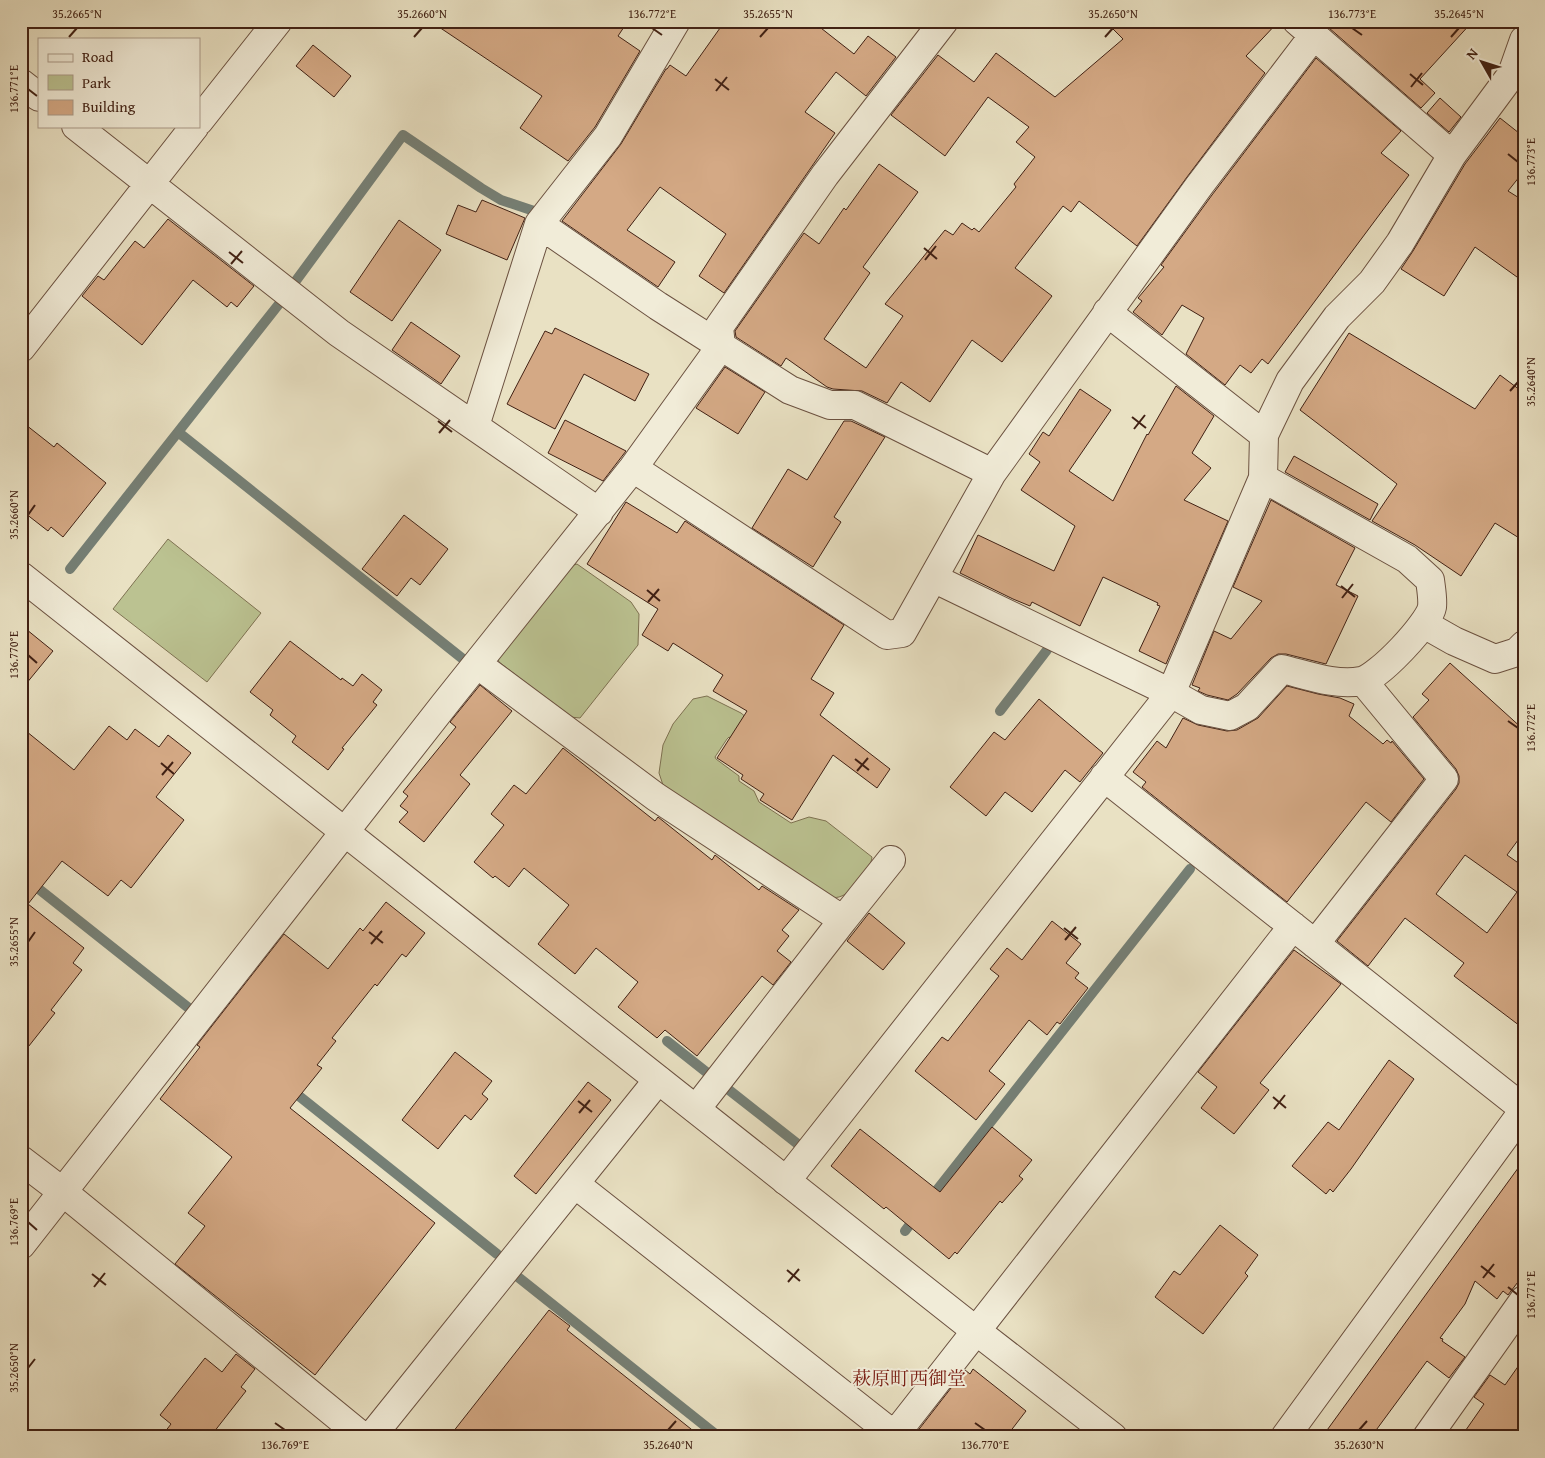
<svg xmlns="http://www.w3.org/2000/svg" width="1545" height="1458" font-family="'Gentium Book Plus','Noto Serif JP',serif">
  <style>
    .green { fill: #bbc291; stroke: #7e7252 }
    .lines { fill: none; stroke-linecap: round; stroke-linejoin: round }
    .stream { stroke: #757f75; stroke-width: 10 }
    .building { fill: #d4a985; stroke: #412114; fill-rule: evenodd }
    .minor-casing { stroke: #6b5140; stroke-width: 30 }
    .tertiary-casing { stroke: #6b5140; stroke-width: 30 }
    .minor { stroke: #f1ecd8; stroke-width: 28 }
    .tertiary { stroke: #f1ecd8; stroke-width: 28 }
    .ticks { fill: none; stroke: #412114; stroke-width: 2 }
    .labels { text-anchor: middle; stroke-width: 4; stroke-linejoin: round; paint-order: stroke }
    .quarter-label { font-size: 19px; fill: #7a1f14; stroke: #f1ecd8 }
    .neatline { fill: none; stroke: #412114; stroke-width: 2 }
    .ticks-label { font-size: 12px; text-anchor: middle; fill: #412114 }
  </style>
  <rect width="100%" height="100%" fill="#e9e1c3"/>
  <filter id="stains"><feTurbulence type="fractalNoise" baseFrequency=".004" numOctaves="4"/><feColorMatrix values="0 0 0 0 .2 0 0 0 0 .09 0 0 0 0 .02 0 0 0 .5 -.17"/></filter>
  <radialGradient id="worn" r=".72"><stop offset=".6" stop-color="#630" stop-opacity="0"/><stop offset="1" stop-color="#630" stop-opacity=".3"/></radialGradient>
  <path class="green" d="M168,539L261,613L207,682L113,609Z
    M577,564L631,602L639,614L638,645L580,718L570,717L499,662L497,656L568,567Z
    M707,696L741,713L753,723L738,743L729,737L727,739L715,757L716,759L739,776V781L754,791L759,802L791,823L809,817L826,821L872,857C870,872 855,892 839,897C836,898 830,897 827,898L663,785L659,773L663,745L673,724L693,699Z"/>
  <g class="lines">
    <path class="stream" d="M295,282L403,135L481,188L501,200L534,211
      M178,432L468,663
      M70,569L279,304
      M1000,711L1047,650
      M30,882L190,1009
      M667,1041L710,1075
      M289,1088L497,1254
      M729,1090L799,1145
      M929,1200L1190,869
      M905,1231L917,1215
      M518,1277L719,1437"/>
  </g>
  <path class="building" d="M430,21H628L618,36L640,51L595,127L568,161L520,128L542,96Z
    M725,21H812L854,54L868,36L896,57L866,96L836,72L805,112L835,133L724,293L699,276L726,234L660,187L627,230L675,262L658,287L562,221L621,144L666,69H667L670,65L686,76Z
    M1105,21H1279L1246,56L1265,73L1187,177L1137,246L1079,201L1071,212L1063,206L1015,268L1052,296L1002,362L972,340L930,402L901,382L887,403L862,391L833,389L827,387L786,358L781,366L736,337L735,331L804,233L819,244L844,208L846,210L879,164L918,192L863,267L870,273L824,339L866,368L903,316L885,304L945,230L953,235L962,223L972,230L974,228L979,232L1016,187L1014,184L1035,157L1016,142L1029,127L988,97L945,156L891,115L938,55L974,82L996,53L1055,97L1123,39Z
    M1321,21H1473L1420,79L1435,93L1421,108Z
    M313,45L351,76L334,97L296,66Z
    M1316,58L1401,131L1381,153L1409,175L1268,364L1262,359L1251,373L1240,365L1225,385L1186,354L1204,318L1182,305L1162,335L1133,312L1142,301L1138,298L1164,267L1161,265L1212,195Z
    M1440,98L1461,117L1449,132L1427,113Z
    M1500,118L1524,137V171L1508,191L1524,201V282L1475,247L1444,296L1401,269L1413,251L1465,164Z
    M482,200L525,218L507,260L446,234L458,205L476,212Z
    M168,219L254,286L237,307L231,302L227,307L193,280L142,345L82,296L98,276L104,280L135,241L144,248Z
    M399,220L441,250L392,321L350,292Z
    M411,322L460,356L441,384L392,350Z
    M555,328L649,374L635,401L584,374L555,429L507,404L545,331L552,334Z
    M1349,333L1475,409L1500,375L1524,393V541L1495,523L1461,576L1415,545L1372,521L1397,484L1300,410Z
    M725,367L765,392L738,434L696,408Z
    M1176,386L1214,416L1192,453L1211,468L1184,500L1228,521L1166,664L1139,651L1160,606L1157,605L1158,603L1103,577L1080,626L1032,602L1030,606L1013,599L960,573L978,535L1054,571L1075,526L1021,490L1040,462L1029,454L1043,432L1049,436L1080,389L1111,410L1069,471L1113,501L1147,434L1148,435Z
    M565,420L626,451L603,481L548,453Z
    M21,421L54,447L57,443L106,483L63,537L51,527L48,531L21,510Z
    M844,421H851L885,437L834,517L841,522L813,567L752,528L788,469L807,480Z
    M1294,456L1378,504L1370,520L1285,472Z
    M1271,500L1355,548L1336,585L1358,596L1326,664L1286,654H1278L1271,658L1237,694L1228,700L1207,695L1198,691L1200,688L1192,685L1214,631L1231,639L1262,601L1233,587Z
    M626,502L677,533L685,521L844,625L811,679L834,693L820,715L890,769L877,788L833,755L792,820L760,800L764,794L741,779L743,775L717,758L747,711L713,691L723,675L673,643L668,651L642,635L658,609L587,564Z
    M404,515L448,549L420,585L411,578L397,596L362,569Z
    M21,625L53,651L21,690Z
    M290,641L341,680L342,678L353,686L362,674L382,690L373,702L377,705L342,748L344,749L328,770L292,742L296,736L270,715L273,710L250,692Z
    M1450,663L1524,730V832L1507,855L1524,867V1029L1454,976L1464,963L1405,918L1368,966L1337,941L1456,789L1459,783V776L1456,769L1413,717L1429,700L1422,694ZM1465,855L1517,892L1487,933L1436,894Z
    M480,685L512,711L460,775L470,784L424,842L399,822L408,812L400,806L408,796L403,792L456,727L450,722Z
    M1287,686L1318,694L1340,698L1354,704L1349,716L1383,744L1387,740L1391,743L1392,741L1424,779L1391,822L1366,802L1287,902L1142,787L1146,782L1133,772L1157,741L1166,748L1183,718L1198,725L1227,731L1237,730L1258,718Z
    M1039,699L1103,753L1080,782L1065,770L1032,812L1005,792L986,816L950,787L994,732L1005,740Z
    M109,726L127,740L135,729L159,747L168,735L191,753L156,797L184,820L131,888L121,880L108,896L62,861L28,904L84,948L73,963L82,970L51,1010L55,1013L21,1056V727L74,770Z
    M563,748L655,821L658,817L712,860L715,855L759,890L762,886L799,910L782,930L789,936L777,951L791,962L773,985L762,976L697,1056L665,1030L657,1038L618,1007L638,982L596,948L575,974L538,944L569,905L524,868L509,887L495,876L493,878L474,862L504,825L491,814L514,785L526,794Z
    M386,902L425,933L406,957L402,954L377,986L375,984L332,1038L336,1041L317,1065L322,1068L290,1108L435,1223L315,1375L175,1264L205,1226L188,1213L232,1157L160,1099L200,1047L197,1045L284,934L328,969L360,928L363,931Z
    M869,913L905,943L883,970L847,941Z
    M1052,921L1081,944L1066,963L1079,973L1075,978L1088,988L1060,1024L1057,1022L1047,1035L1029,1020L989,1071L1005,1084L976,1120L915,1071L942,1037L948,1041L999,976L990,969L1007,948L1022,960Z
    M1294,950L1341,984L1260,1083L1269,1090L1234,1134L1201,1108L1217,1087L1198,1072Z
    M455,1052L492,1081L482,1094L488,1099L471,1120L465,1115L438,1149L402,1120Z
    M1389,1060L1414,1079L1351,1169L1333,1192L1330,1189L1326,1194L1292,1166L1328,1122L1339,1130Z
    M588,1082L611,1100L536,1194L514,1176Z
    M992,1127L1032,1160L1019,1176L1023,1179L1002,1203L1000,1201L957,1254L955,1252L949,1259L886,1207L884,1209L831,1166L860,1129L940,1192Z
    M1524,1160V1274L1508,1295L1503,1291L1497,1299L1475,1281L1465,1304L1440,1338L1443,1339L1442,1341L1465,1357L1449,1378L1427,1361L1371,1437H1322Z
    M1220,1225L1258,1255L1245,1273L1248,1276L1203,1334L1155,1297L1174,1271L1180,1275Z
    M549,1310L570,1326L567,1330L701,1437H449Z
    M236,1354L255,1369L241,1387L246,1391L210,1437H161L171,1424L160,1415L205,1358L222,1372Z
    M1524,1358V1427L1517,1437H1461L1484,1404L1474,1397L1490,1375L1505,1385Z
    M973,1369L1026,1411L1006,1437H913L965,1370L970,1374Z"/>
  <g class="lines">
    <defs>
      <path id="minor" d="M1297,21L1452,155
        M21,83L39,97
        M199,121L278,21
        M76,126L339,333L599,512
        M539,224L658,306L790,390L830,405H855L992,473
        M1107,312L1264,435
        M21,348L195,126
        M475,426L539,224L608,136L676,21
        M633,468L887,635L902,633L992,473L1199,186L1314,35
        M933,578L1171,693L1201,710L1230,716L1247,707L1282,669C1307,675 1336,686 1361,681C1378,678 1429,624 1432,607C1433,599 1431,588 1430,580L1407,559L1263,478
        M1424,624L1454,641L1495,659L1517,652L1524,645
        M477,664L656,797L843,920L696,1109
        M1104,777L1524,1109
        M843,920L891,860
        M1315,944L1444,779L1363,681
        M21,1160L63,1192L363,1437
        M786,1181L1171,693L1263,478L1264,435L1290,381L1337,317L1372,282L1400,243L1452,155L1512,74L1524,40
        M575,1184L894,1435
        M21,1245L444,705L633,468L721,346L719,327L825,175L944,21
        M371,1437L658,1080
        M893,1437L1293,926
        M1427,1437L1524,1300"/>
      <path id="tertiary" d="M21,576L975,1330L1113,1437
        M1285,1437L1524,1110"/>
    </defs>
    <use href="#minor" class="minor-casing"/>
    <use href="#tertiary" class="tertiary-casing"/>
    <use href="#minor" class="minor"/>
    <use href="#tertiary" class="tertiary"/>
  </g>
  <path class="ticks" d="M652,28L662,35M1352,28L1362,35M69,37L77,28M414,37L422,28M760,37L768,28M1105,37L1113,28M1451,37L1459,28M1410,74L1423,85M715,79L729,90M1411,87L1422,73M28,89L37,96M716,91L727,77M1508,154L1518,162M924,248L937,259M229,252L243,263M925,260L936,246M231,264L242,251M1510,391L1518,382M1132,417L1146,428M438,421L452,432M1134,429L1145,415M439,433L450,420M28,515L35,505M1341,586L1355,597M647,590L660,601M1342,598L1353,584M648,602L659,589M28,655L37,663M1508,721L1518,728M855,759L869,770M161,763L174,774M857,771L868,758M162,775L173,762M1064,928L1078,939M369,932L383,943M1065,940L1076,927M28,942L35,932M371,944L382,931M1273,1097L1286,1108M578,1101L592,1112M1274,1109L1285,1095M579,1113L590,1100M28,1222L37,1230M1481,1266L1495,1277M787,1270L800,1281M92,1274L106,1285M1483,1278L1494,1264M788,1282L799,1269M94,1287L105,1273M1508,1287L1518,1295M28,1368L35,1359M275,1423L285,1430M975,1423L985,1430M668,1430L676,1421M1359,1430L1367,1421"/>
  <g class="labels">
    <g class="quarter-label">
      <text x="909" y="1385">萩原町西御堂</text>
    </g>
  </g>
  <rect width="1545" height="1458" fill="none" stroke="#e9e1c3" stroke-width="55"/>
  <rect x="38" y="38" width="162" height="90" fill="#f1ecd8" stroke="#ab9b8a"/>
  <rect x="48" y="54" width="25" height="8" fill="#f1ecd8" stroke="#ab9b8a"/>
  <text x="82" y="62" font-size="15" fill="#412114">Road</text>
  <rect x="48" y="75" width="25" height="15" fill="#bbc291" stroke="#ab9b8a"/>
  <text x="82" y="88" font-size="15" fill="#412114">Park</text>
  <rect x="48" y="100" width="25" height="15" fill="#d4a985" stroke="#ab9b8a"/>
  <text x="82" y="112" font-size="15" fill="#412114">Building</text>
  <g transform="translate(1482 62) rotate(309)" stroke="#f1ecd8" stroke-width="4" paint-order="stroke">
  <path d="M0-4L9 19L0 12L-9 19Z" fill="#412114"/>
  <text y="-8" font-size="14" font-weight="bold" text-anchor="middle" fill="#412114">N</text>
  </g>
  <rect x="28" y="28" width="1490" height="1402" class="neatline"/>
  <g class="ticks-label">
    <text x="77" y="18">35.2665°N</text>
    <text x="422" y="18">35.2660°N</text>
    <text x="652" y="18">136.772°E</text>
    <text x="768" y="18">35.2655°N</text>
    <text x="1113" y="18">35.2650°N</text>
    <text x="1352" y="18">136.773°E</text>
    <text x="1459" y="18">35.2645°N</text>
    <text transform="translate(14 89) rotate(-90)" y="4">136.771°E</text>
    <text transform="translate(1531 162) rotate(-90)" y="4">136.773°E</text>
    <text transform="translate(1531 382) rotate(-90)" y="4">35.2640°N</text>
    <text transform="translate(14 515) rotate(-90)" y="4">35.2660°N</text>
    <text transform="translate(14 655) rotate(-90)" y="4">136.770°E</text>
    <text transform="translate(1531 728) rotate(-90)" y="4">136.772°E</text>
    <text transform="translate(14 942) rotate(-90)" y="4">35.2655°N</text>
    <text transform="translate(14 1222) rotate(-90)" y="4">136.769°E</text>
    <text transform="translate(1531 1295) rotate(-90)" y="4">136.771°E</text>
    <text transform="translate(14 1368) rotate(-90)" y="4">35.2650°N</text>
    <text x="285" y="1449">136.769°E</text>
    <text x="668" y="1449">35.2640°N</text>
    <text x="985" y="1449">136.770°E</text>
    <text x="1359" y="1449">35.2630°N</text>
  </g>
  <rect width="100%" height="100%" filter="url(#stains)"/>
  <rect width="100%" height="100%" fill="url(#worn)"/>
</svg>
